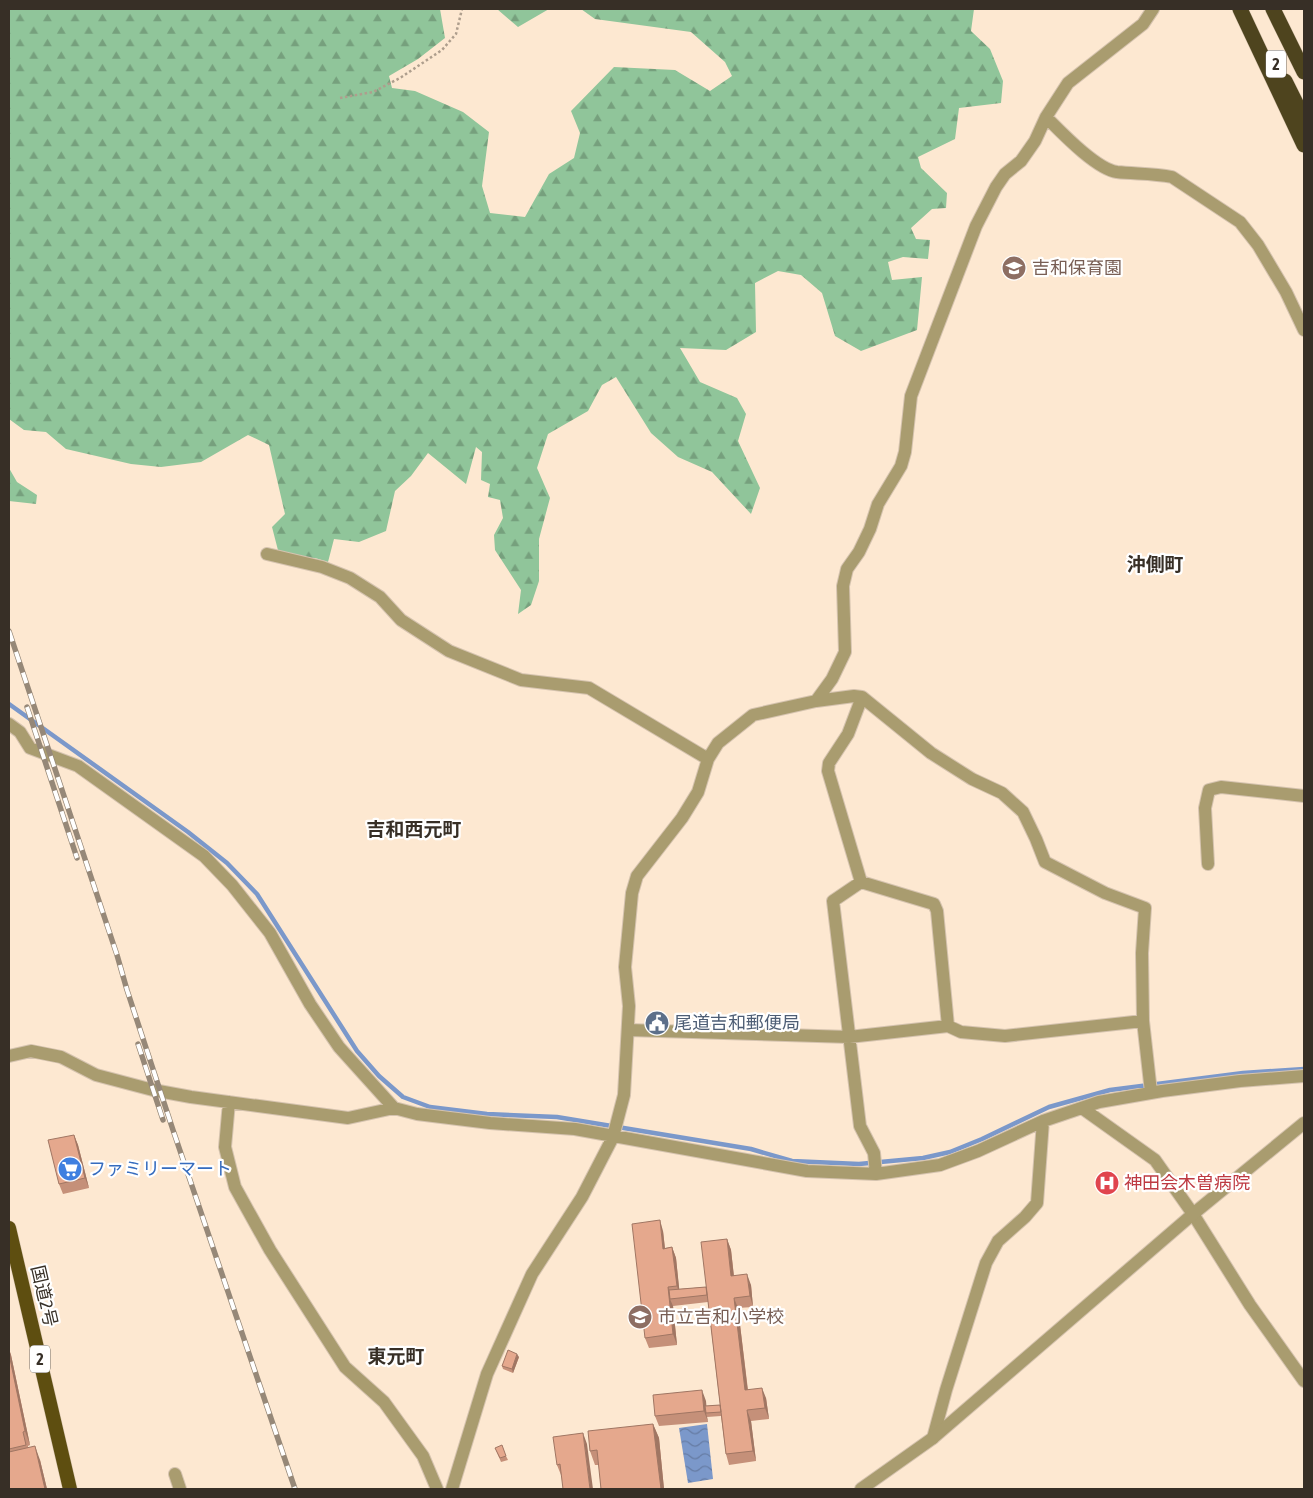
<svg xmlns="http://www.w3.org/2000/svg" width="1313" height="1498" font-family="'Asap Condensed','Noto Sans JP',sans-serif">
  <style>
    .forest { fill: url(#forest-firs) }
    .water { fill: url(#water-waves) }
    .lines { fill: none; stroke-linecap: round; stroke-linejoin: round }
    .stream { stroke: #7b98ca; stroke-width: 4.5 }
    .minor-casing { stroke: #d5c3af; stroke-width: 14 }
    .tertiary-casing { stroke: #d5c3af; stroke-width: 14 }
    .trunk-casing { stroke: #d5c3af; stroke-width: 15 }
    .motorway-casing { stroke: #d5c3af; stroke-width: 16 }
    .path { stroke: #ae9e8d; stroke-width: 2.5; stroke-dasharray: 2.5 2.5; stroke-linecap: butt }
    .minor { stroke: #a99c6f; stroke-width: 12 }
    .tertiary { stroke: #a99c6f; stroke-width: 12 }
    .trunk { stroke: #5e4e10; stroke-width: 14 }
    .motorway { stroke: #4e441e; stroke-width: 15 }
    .rail-casing { stroke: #968878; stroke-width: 5.5 }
    .rail { stroke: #fff; stroke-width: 4; stroke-dasharray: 11; stroke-linecap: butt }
    .wall { fill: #c59079 }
    .shaded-wall { fill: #a07663 }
    .building { fill: #e5a88d; stroke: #a07663 }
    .labels { text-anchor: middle; stroke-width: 4.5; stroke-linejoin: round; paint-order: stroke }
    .shield { fill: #fff; stroke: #736d67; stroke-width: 1 }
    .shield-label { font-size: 16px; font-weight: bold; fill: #372f26 }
    .education-label { font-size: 18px; fill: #785e54; stroke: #fff; text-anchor: start }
    .service-label { font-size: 18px; fill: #4e5e75; stroke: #fff; text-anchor: start }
    .shop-label { font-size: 18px; fill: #366cbe; stroke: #fff; text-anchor: start }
    .health-label { font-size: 18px; fill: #be3a42; stroke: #fff; text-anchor: start }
    .street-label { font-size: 18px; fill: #372f26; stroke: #fff }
    .neighbourhood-label { font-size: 19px; font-weight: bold; fill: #372f26; stroke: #fff }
  </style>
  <defs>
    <pattern id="forest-firs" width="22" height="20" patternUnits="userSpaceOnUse" patternTransform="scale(1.25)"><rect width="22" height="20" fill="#90c59a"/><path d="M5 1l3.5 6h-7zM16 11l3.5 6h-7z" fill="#76a07d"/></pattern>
    <pattern id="water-waves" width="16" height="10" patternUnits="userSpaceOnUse" patternTransform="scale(1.25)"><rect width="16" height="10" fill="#7b98ca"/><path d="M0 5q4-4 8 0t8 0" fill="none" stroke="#667ca4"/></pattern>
  </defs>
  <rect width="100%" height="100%" fill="#fde8d1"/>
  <path class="forest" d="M9,9H440L445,38L418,59L389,76L392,88L415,91L463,112L489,132L482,186L490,213L525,217L549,174L574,158L580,133L571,111L614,67L675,70L710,91L732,76L725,62L691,32L595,19L581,9H974L971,31L990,49L1003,81L1001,103L959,108L955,139L918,157L921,168L947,193L946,208L932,209L911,228L916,239L930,240L928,259L903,257L888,262L892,280L922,277L917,330L861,351L835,336L822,293L801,275L778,271L755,283L756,332L726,350L680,348L700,382L737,398L746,414L738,441L760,488L751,514L712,472L678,457L651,433L616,377L602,385L588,411L548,434L537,468L550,498L539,539V581L531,605L518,614L521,590L495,550L494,535L503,518L500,500L488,497L490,484L481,480L482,452L476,447L466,484L428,453L411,476L395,491L386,531L359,542L334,539L328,562L315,558H280L272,527L285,514L269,445L248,435L201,462L161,467L131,464L66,449L46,432L24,430L9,419Z
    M497,9H549L518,27Z
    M9,468L17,482L37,495L36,504L9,501Z"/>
  <path class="water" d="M707,1424L713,1479L688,1483L679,1428Z"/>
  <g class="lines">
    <path class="stream" d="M9,704L188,832L227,863L257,894L357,1051L379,1076L403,1097L430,1107L487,1114L557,1117L751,1149L792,1161L859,1164L923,1158L950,1152L982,1139L1049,1107L1110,1090L1243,1073L1304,1069"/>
    <defs>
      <path id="minor" d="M1046,117C1061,132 1096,169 1117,172C1135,174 1153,173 1172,177L1240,222L1258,245L1286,292L1304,330
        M267,554L322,567L350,578L380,597L401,620L449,651L521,680L589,688L708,759
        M816,701L832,679L845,652L843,586L847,569L859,552L870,529L878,504L901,466L905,452L911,396L976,226L996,187L1005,174L1021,161L1035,141L1046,117L1068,83L1143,24L1153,9
        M9,724L20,732L30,748L78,766L204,856L232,885L270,933L310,1004L339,1047L394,1108
        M1208,864L1205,808L1209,790L1221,787L1304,796
        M861,882L828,771L829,763L848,734L862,697
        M628,1030L849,1037L948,1026L961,1032L1005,1036L1143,1021
        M9,1056L31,1051L61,1057L96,1075L153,1090L191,1097L348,1118L394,1108L417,1114L490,1123L575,1129L807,1171L876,1174L940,1165L978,1151L1043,1121L1099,1102L1162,1091L1240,1081L1304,1076
        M229,1102L225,1147L235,1187L270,1250L345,1367L384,1402L423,1456L437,1489
        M1082,1108L1155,1160L1193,1214L1250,1305L1304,1381
        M876,1174L874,1153L860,1126L833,901L861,882L934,904L937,911L948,1026
        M933,1438L946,1390L986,1263L998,1241L1025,1217L1037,1203L1043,1121
        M175,1474L180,1489
        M452,1489L487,1374L532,1274L582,1197L613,1137L624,1095L629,1006L625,967L632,893L637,876L682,818L698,792L708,759L718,743L753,715L816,701L854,696L862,697L931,753L972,779L1002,793L1023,812L1036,839L1045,862L1105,893L1145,908L1142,953L1143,1021L1151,1092"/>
      <path id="tertiary" d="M861,1489L933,1438L1193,1214L1304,1123"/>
      <path id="trunk" d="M9,1228L70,1489"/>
      <path id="motorway" d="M1240,9L1304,145
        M1273,9L1304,72
        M1285,81L1304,119"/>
    </defs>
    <use href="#minor" class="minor-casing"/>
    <use href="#tertiary" class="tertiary-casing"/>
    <use href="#trunk" class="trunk-casing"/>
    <use href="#motorway" class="motorway-casing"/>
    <path class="path" d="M340,98L373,92L400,78L442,50L456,34L462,9"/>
    <use href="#minor" class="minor"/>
    <use href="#tertiary" class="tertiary"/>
    <use href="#trunk" class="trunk"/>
    <use href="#motorway" class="motorway"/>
    <defs>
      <path id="rail" d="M9,631L117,955L127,990L173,1130L295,1489
        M27,707L77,858
        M138,1044L163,1120"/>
    </defs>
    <use href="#rail" class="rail-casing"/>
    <use href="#rail" class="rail"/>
  </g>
  <path class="wall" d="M74,1135L78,1145L89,1188L63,1194L59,1184Z
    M663,1231L665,1248L672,1247L676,1258L679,1289L706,1287L727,1239L731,1250L734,1276L751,1285L753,1307L738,1308L748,1390L766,1398L769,1419L751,1421L756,1461L729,1465L726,1454L721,1416L707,1417V1416L708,1422L659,1426L655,1416L706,1401V1406L720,1405L708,1302L673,1306L677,1345L649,1348L645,1338Z
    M9,1349L11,1355L30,1445L28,1446V1447L40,1460L47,1489H9Z
    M519,1357L513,1373L503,1369L502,1366Z
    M653,1424L659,1438L664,1489H601L599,1465H595L590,1451Z
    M587,1444L562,1475H561L557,1465Z
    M495,1448L506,1456L508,1460L501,1462Z"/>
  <path class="shaded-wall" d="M74,1135L78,1145L89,1188L85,1178Z
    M660,1220L663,1231L666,1259L663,1249Z
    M727,1239L731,1250L735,1287L731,1276Z
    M672,1247L676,1258L680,1296L677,1286Z
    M747,1274L751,1285L753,1307L750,1296Z
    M668,1287L672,1297L670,1299L673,1306L677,1345L673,1334Z
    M734,1298L738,1308L749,1401L745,1390Z
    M9,1349L11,1355L30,1445L25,1431L9,1354Z
    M517,1354L519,1357L513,1373L512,1369Z
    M762,1388L766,1398L769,1419L765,1408Z
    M702,1390L706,1401L707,1413H706L708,1422L704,1411Z
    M747,1410L751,1421L756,1461L753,1451Z
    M653,1424L659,1438L664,1489H661Z
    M583,1433L587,1444L593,1489H590Z
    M35,1446L40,1460L47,1489H45Z"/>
  <path class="building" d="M74,1135L85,1178L59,1184L48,1140Z
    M660,1220L663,1249L672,1247L677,1286L668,1287L673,1334L645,1338L632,1224Z
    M727,1239L731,1276L747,1274L750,1296L734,1298L745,1390L762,1388L765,1408L747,1410L753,1451L726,1454L701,1242Z
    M706,1287L707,1295L670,1299L669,1290Z
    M508,1350L517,1354L512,1369L502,1366Z
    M9,1354L25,1431L23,1432L26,1445L9,1449Z
    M702,1390L704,1411L655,1416L653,1395Z
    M720,1405L721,1412L706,1413L705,1406Z
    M653,1424L661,1489H601L597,1450L590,1451L588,1431Z
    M583,1433L590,1489H563L560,1464L557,1465L553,1437Z
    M502,1445L506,1456L500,1458L495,1448Z
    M35,1446L45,1489H9V1452Z"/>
  <defs>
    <symbol id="school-disc" viewBox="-11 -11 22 22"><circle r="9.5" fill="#8d6e63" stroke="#fff"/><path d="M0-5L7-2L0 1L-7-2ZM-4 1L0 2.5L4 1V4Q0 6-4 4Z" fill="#fff"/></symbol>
    <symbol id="civic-disc" viewBox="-11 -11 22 22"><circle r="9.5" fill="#5c6f8a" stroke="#fff"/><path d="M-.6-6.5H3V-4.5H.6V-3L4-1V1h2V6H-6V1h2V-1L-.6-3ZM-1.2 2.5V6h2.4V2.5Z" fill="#fff"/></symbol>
    <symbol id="supermarket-disc" viewBox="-11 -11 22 22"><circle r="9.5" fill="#3f7fe0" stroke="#fff"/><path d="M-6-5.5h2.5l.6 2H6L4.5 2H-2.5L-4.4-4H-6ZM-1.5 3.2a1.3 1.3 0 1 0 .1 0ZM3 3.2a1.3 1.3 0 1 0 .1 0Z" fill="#fff"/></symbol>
    <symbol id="hospital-disc" viewBox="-11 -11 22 22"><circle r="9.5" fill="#e0444e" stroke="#fff"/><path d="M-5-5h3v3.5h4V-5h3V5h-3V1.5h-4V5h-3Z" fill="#fff"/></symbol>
  </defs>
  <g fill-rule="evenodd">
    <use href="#school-disc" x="1000" y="254" width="28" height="28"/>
    <use href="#civic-disc" x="643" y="1009" width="28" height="28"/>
    <use href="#supermarket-disc" x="56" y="1155" width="28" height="28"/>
    <use href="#hospital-disc" x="1093" y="1169" width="28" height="28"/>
    <use href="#school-disc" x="626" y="1303" width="28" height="28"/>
  </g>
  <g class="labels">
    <g class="shield">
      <rect x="1266" y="50.5" width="20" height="27" rx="4"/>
      <rect x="30" y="1345.5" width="20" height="27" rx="4"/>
    </g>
    <g class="shield-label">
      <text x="1276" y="70">2</text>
      <text x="40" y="1365">2</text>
    </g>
    <g class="education-label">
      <text x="1032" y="274">吉和保育園</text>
      <text x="658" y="1323">市立吉和小学校</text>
    </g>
    <g class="service-label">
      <text x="674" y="1029">尾道吉和郵便局</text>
    </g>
    <g class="shop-label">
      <text x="88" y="1175">ファミリーマート</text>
    </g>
    <g class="health-label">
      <text x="1124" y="1189">神田会木曽病院</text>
    </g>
    <g class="street-label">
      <text transform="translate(44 1296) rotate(77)" y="6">国道2号</text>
    </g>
    <g class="neighbourhood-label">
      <text x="1155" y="571">沖側町</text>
      <text x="414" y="836">吉和西元町</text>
      <text x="396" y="1363">東元町</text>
    </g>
  </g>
  <rect width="1313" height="1498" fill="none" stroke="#372f26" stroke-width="20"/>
</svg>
